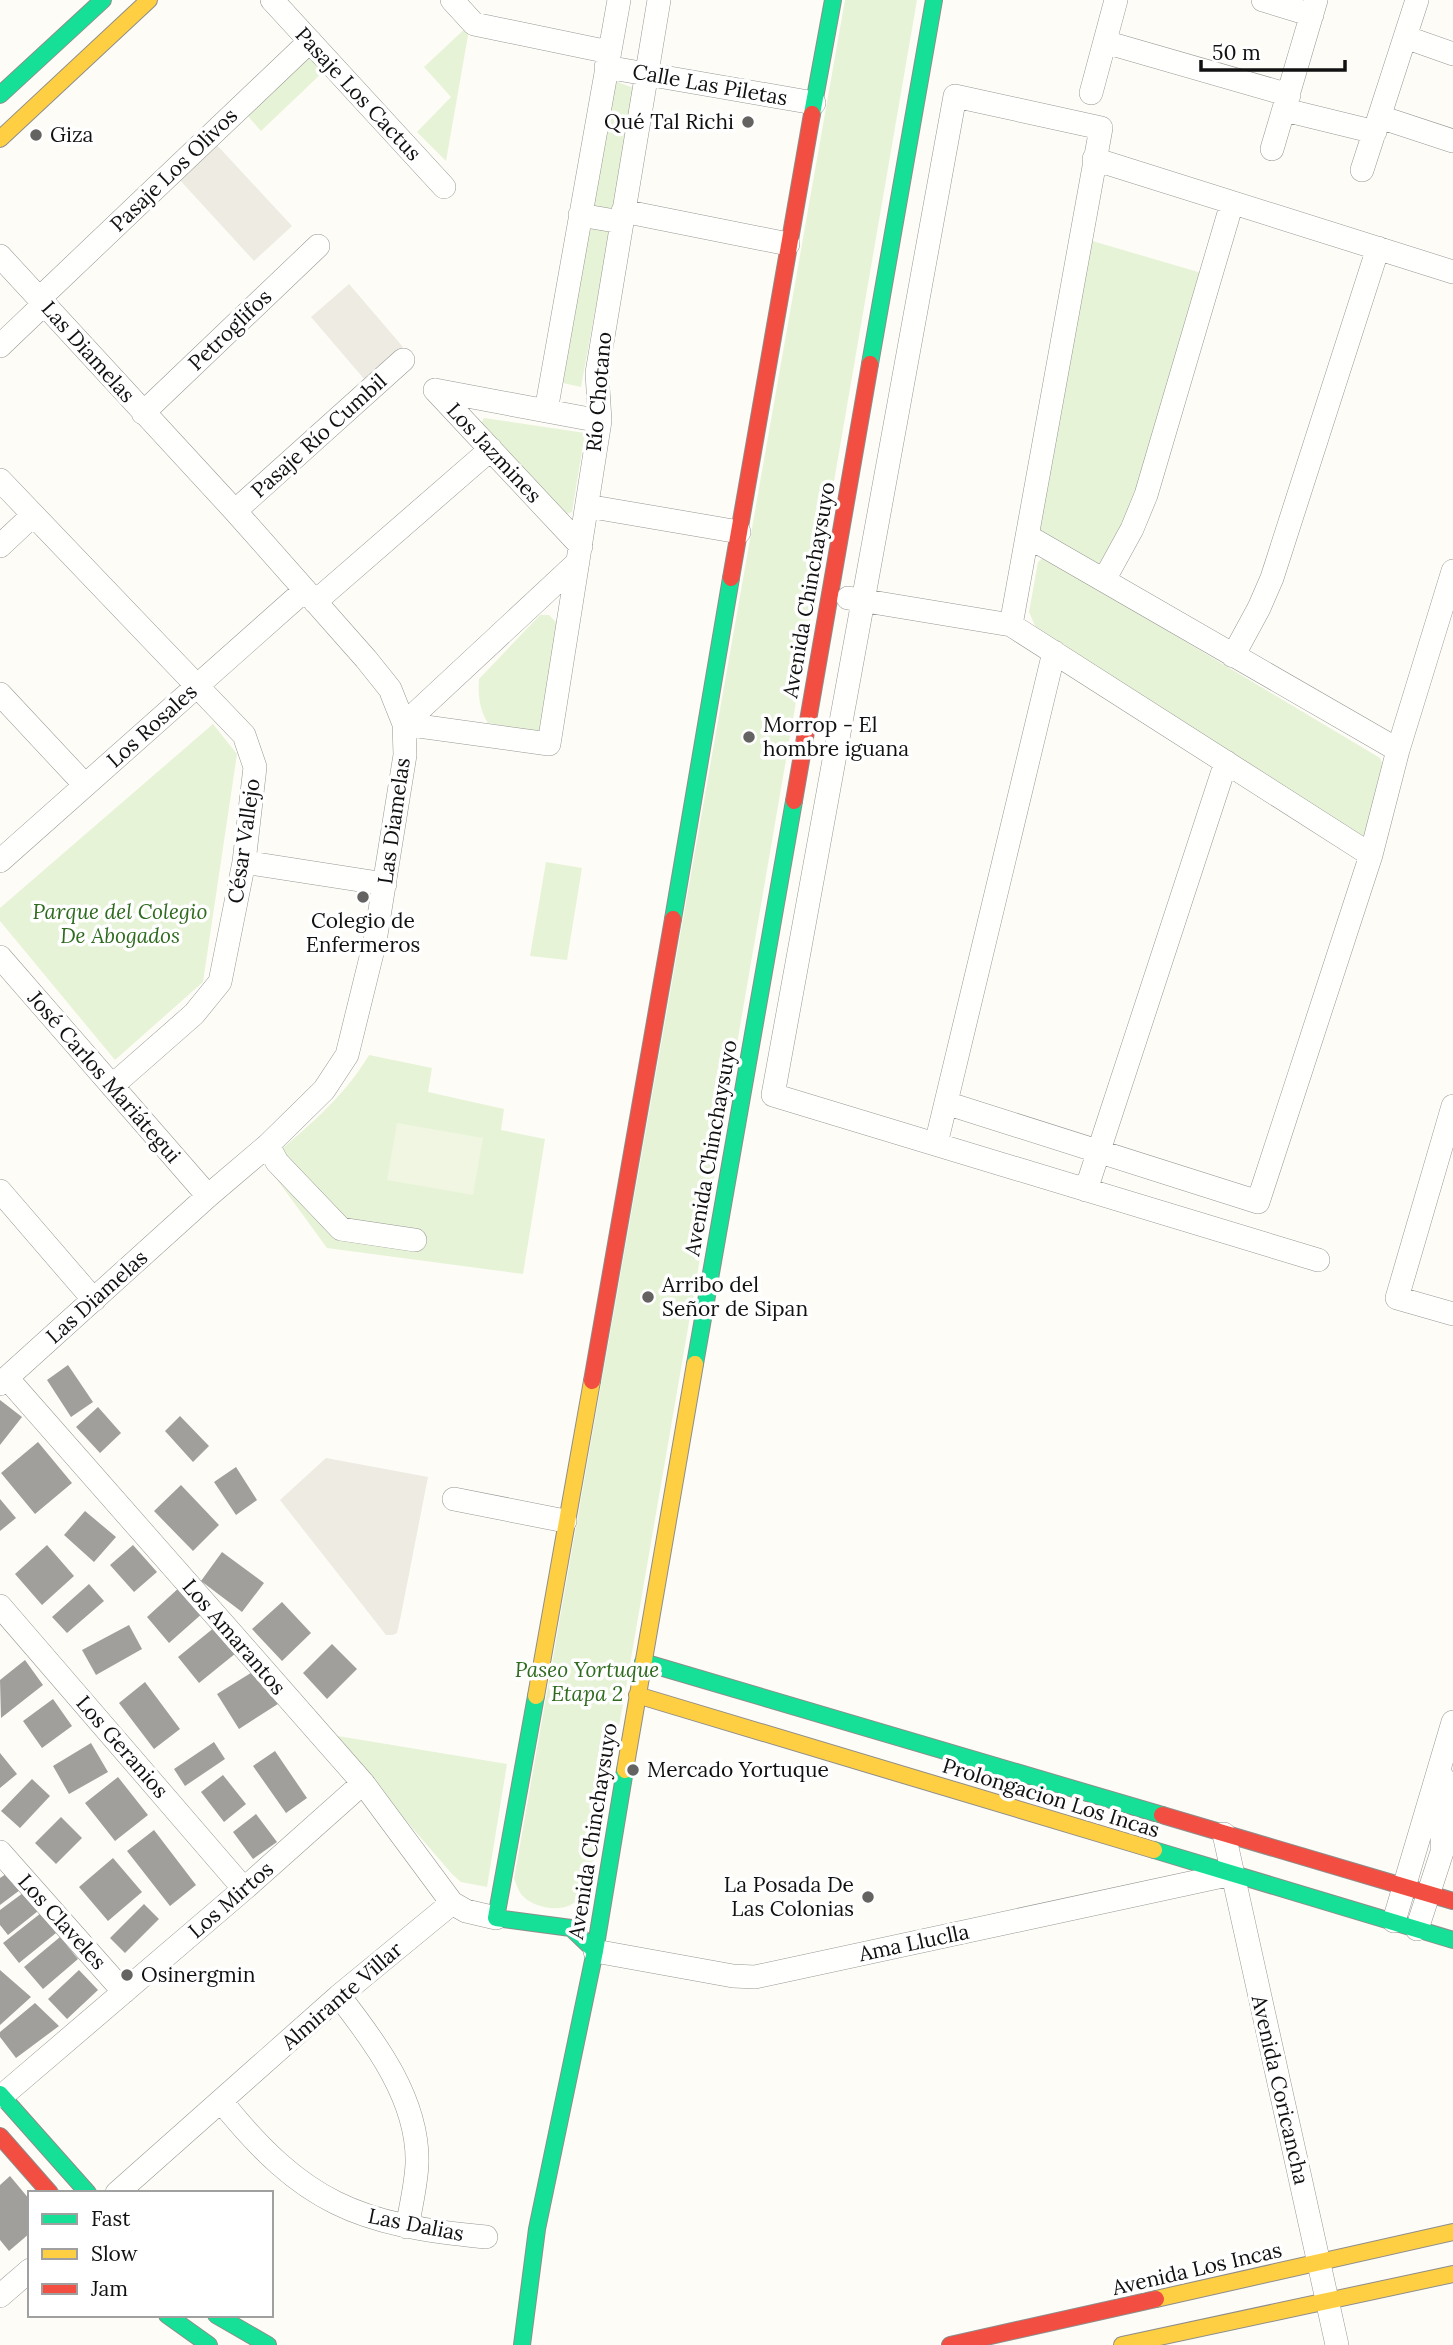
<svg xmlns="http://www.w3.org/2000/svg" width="1453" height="2345" font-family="Lora,serif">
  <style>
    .green { fill: #e7f3d7 }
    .pitch { fill: #f0f6e1 }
    .plaza { fill: #edebe2 }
    .building { fill: #a19f9c }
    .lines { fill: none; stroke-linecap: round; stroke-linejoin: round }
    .street-casing { stroke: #979795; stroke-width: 24 }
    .fast-casing { stroke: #8e8d8b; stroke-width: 18 }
    .slow-casing { stroke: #8e8d8b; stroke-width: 18 }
    .jam-casing { stroke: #8e8d8b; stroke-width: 18 }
    .street { stroke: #fffffe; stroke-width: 23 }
    .fast { stroke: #16e098; stroke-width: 16 }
    .slow { stroke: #ffcf43; stroke-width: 16 }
    .jam { stroke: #f24e42; stroke-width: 16 }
    .poi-dot { fill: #646362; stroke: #fff; stroke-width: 2.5 }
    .labels { text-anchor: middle; stroke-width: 7; stroke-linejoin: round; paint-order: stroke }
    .street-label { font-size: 21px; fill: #111; stroke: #fff }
    .poi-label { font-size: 21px; fill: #111; stroke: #fff; text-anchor: start }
    .park-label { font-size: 21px; font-style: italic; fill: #2f6b1f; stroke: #fff }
  </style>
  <rect width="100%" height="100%" fill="#fdfcf7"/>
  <path class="green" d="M845,0H917L624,1699L592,1868C588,1881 585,1894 574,1903C560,1913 532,1908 521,1894C518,1890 516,1883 514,1879Z
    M470,24L446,161L417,132L451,97L424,67Z
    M310,56L324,71L261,131L247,115Z
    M615,81L636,89L581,387L563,383Z
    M1089,240L1205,274L1149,466L1108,558L1094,566L1039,532Z
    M484,418L585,433L572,512L561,516L479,428Z
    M1044,557L1380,758L1384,767L1372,833L1360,841L1036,628L1029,612L1038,562Z
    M540,615H549L559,625L539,732L488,723C479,709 478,695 479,679Z
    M213,724L237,754L203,982L115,1060L0,921V908Z
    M546,862L582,868L567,960L530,956Z
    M369,1055L432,1068L428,1092L504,1109L501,1130L545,1139L523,1274L327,1248L265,1163C303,1131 343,1099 369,1055Z
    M332,1735L507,1764L487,1887L461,1882L452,1874Z"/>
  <path class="pitch" d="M397,1123L483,1138L473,1195L387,1180Z"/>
  <path class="plaza" d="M216,144L292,226L254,261L178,178Z
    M349,284L403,347L365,380L311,317Z
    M326,1458L428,1477L401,1615L397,1633L393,1635H386L280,1500Z"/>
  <path class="building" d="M68,1365L93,1402L71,1417L47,1380Z
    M0,1400L22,1417L0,1445Z
    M98,1407L121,1433L100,1453L76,1427Z
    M180,1416L209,1446L193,1462L165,1431Z
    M38,1442L72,1483L35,1514L1,1473Z
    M236,1467L257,1500L236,1515L214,1482Z
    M181,1485L219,1525L193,1551L154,1511Z
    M0,1499L16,1518L0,1531Z
    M85,1511L116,1537L94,1562L64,1535Z
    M47,1545L74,1576L42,1605L15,1574Z
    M133,1545L157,1572L134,1592L110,1565Z
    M222,1552L264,1583L242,1612L201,1581Z
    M89,1584L104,1601L67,1633L52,1617Z
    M181,1586L204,1612L169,1643L147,1617Z
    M282,1602L311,1633L282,1661L252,1629Z
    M129,1625L142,1649L96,1675L82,1650Z
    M215,1627L236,1653L199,1683L178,1657Z
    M332,1644L357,1669L327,1699L303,1673Z
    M25,1660L43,1685L1,1718L0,1680Z
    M259,1668L281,1702L239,1729L217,1694Z
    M145,1682L180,1729L154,1749L119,1703Z
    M53,1699L72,1726L42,1748L23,1721Z
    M214,1742L225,1759L185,1786L174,1769Z
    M91,1743L108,1772L69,1794L53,1766Z
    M275,1751L307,1798L286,1813L253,1766Z
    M0,1753L17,1774L0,1788Z
    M223,1775L246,1804L224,1822L201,1792Z
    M118,1777L148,1815L115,1841L85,1803Z
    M32,1779L50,1796L20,1828L1,1811Z
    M256,1814L277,1842L253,1859L233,1832Z
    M61,1817L82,1838L56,1864L35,1843Z
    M154,1830L196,1885L170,1906L127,1851Z
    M113,1858L142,1892L108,1921L79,1887Z
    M6,1874L20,1890L0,1905V1878Z
    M23,1893L38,1911L8,1935L0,1925V1910Z
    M144,1904L159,1919L125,1953L110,1938Z
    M41,1913L56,1933L19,1963L3,1943Z
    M60,1937L78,1959L43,1989L24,1967Z
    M0,1970L31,1997L0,2025Z
    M79,1970L98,1990L67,2019L48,1999Z
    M35,2003L59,2026L16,2058L0,2037V2032Z
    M10,2176L30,2200V2233L9,2251L0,2240V2185Z"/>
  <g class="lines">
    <defs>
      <path id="street" d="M272,0L444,187
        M452,0L474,24L609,52
        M1263,0L1312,15
        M1405,37L1453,54
        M1105,42L1289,95
        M606,67L814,103
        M1091,93L1116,0
        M1285,110L1375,132
        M1380,117L1453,141
        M1272,149L1316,0
        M1094,159L1453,272
        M1362,170L1417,0
        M623,211L788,244
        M580,215L621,222
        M0,256L235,511L366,659L390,689L404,724L405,755L375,941L347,1055L324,1090L268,1145L208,1196L0,1384
        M39,299L310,41
        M0,346L44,304
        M435,390L581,546
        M435,390L600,421
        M546,411L619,0
        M143,413L318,246
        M0,480L244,735L255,767L244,862L220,982L194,1014L112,1086
        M587,506L739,532
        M235,511L403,360
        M1027,536L1398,750
        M0,546L33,515
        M1104,580L1132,529L1146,495L1232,203
        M848,598L1011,625
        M315,602L491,449
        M1233,656L1259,608L1272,578L1378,248
        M0,694L85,785
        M404,724L549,744L600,421L597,373L659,0
        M404,724L578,562
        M0,861L305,590
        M244,862L385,884
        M0,957L208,1196
        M946,1103L1258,1202L1371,855L1398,750L1453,571
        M1453,1106L1397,1298L1453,1314
        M936,1144L1054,652
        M268,1145L277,1162L341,1229L415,1240
        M1086,1190L1226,762
        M0,1191L94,1300
        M1318,1260L773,1095L955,96L1101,128L1011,625L1371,855
        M7,1378L363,1783L452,1903
        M454,1499L565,1521
        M0,1606L244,1889
        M1224,1834L1337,2345
        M0,1852L124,1992
        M1394,1921L1453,1722
        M1417,1929L1442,1852L1443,1778
        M595,1951L733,1976L755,1977L1232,1874
        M339,1996C376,2043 419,2101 417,2164C416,2185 411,2206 407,2227
        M2,2096L244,1889L363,1783
        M221,2101C303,2203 357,2225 486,2237
        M117,2193L339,1996L452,1903L466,1911L496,1918
        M0,2296L30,2270"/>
      <path id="fast" d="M0,95L103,0
        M812,114L833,0
        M870,364L934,0
        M673,919L731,578
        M695,1364L794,801
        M643,1662L1162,1815
        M536,1696L496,1918L571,1928L595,1951
        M1154,1850L1453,1940
        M0,2094L88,2193
        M167,2315L209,2345
        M216,2315L268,2345
        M522,2345L537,2229L595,1951L625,1770"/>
      <path id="slow" d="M0,139L149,0
        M637,1695L1154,1850
        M536,1696L592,1381
        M625,1770L695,1364
        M1156,2299L1453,2232
        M1122,2345L1453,2274"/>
      <path id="jam" d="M731,578L812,114
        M794,801L870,364
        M592,1381L673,919
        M1162,1815L1453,1901
        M0,2136L50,2193
        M950,2345L1156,2299"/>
    </defs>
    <use href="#street" class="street-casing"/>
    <use href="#fast" class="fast-casing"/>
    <use href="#slow" class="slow-casing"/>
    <use href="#jam" class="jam-casing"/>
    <use href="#street" class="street"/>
    <use href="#fast" class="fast"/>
    <use href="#slow" class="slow"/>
    <use href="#jam" class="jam"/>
  </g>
  <g class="poi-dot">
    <circle cx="748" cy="122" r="7"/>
    <circle cx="36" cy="135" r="7"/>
    <circle cx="749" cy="737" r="7"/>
    <circle cx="363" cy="897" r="7"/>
    <circle cx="648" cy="1297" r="7"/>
    <circle cx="633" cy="1770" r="7"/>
    <circle cx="868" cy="1897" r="7"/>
    <circle cx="127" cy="1975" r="7"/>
  </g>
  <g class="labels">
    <g class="street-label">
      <text transform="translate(710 85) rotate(10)" y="7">Calle Las Piletas</text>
      <text transform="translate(358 94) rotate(47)" y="7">Pasaje Los Cactus</text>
      <text transform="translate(174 170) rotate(-44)" y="7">Pasaje Los Olivos</text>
      <text transform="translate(230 330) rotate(-44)" y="7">Petroglifos</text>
      <text transform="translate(88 352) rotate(48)" y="7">Las Diamelas</text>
      <text transform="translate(599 392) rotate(-85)" y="7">Río Chotano</text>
      <text transform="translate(319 436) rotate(-42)" y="7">Pasaje Río Cumbil</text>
      <text transform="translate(494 453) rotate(47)" y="7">Los Jazmines</text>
      <text transform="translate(809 590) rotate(-80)" y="7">Avenida Chinchaysuyo</text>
      <text transform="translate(152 726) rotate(-42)" y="7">Los Rosales</text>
      <text transform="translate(394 821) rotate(-82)" y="7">Las Diamelas</text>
      <text transform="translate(244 841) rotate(-82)" y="7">César Vallejo</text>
      <text transform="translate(104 1077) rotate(49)" y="7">José Carlos Mariátegui</text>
      <text transform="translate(711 1148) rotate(-80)" y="7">Avenida Chinchaysuyo</text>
      <text transform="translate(97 1297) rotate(-42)" y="7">Las Diamelas</text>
      <text transform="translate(234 1637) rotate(49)" y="7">Los Amarantos</text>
      <text transform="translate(122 1747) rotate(49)" y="7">Los Geranios</text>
      <text transform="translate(1051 1798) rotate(17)" y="7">Prolongacion Los Incas</text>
      <text transform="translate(593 1831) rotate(-81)" y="7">Avenida Chinchaysuyo</text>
      <text transform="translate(231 1900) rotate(-41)" y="7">Los Mirtos</text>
      <text transform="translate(62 1922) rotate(48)" y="7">Los Claveles</text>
      <text transform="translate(914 1943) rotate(-12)" y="7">Ama Lluclla</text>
      <text transform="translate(342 1996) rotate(-41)" y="7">Almirante Villar</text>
      <text transform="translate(1280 2090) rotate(77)" y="7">Avenida Coricancha</text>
      <text transform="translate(416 2225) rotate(11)" y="7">Las Dalias</text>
      <text transform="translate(1197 2269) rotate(-13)" y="7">Avenida Los Incas</text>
    </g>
    <g class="poi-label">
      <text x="734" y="129" text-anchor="end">Qué Tal Richi</text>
      <text x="50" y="142">Giza</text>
      <text x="763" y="732">Morrop - El<tspan x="763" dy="24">hombre iguana</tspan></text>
      <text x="363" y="928" text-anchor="middle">Colegio de<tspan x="363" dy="24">Enfermeros</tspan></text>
      <text x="662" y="1292">Arribo del<tspan x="662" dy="24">Señor de Sipan</tspan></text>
      <text x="647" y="1777">Mercado Yortuque</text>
      <text x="854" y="1892" text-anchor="end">La Posada De<tspan x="854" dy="24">Las Colonias</tspan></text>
      <text x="141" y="1982">Osinergmin</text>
    </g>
    <g class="park-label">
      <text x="120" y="919">Parque del Colegio<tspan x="120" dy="24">De Abogados</tspan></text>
      <text x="587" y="1677">Paseo Yortuque<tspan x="587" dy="24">Etapa 2</tspan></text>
    </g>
  </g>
  <rect x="28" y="2191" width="245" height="126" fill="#ffffff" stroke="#a0a0a0" stroke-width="2"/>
  <rect x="42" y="2214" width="35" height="10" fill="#16e098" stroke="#a0a0a0" stroke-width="2"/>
  <text x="91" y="2226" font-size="21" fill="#111111">Fast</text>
  <rect x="42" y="2249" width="35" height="10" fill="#ffcf43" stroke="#a0a0a0" stroke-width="2"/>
  <text x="91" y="2261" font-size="21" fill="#111111">Slow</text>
  <rect x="42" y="2284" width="35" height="10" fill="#f24e42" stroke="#a0a0a0" stroke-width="2"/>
  <text x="91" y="2296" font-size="21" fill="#111111">Jam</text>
  <path d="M1201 60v10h144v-10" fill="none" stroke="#111111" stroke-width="3.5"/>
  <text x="1212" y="60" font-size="21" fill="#111111" stroke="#ffffff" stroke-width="5" paint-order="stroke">50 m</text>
</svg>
